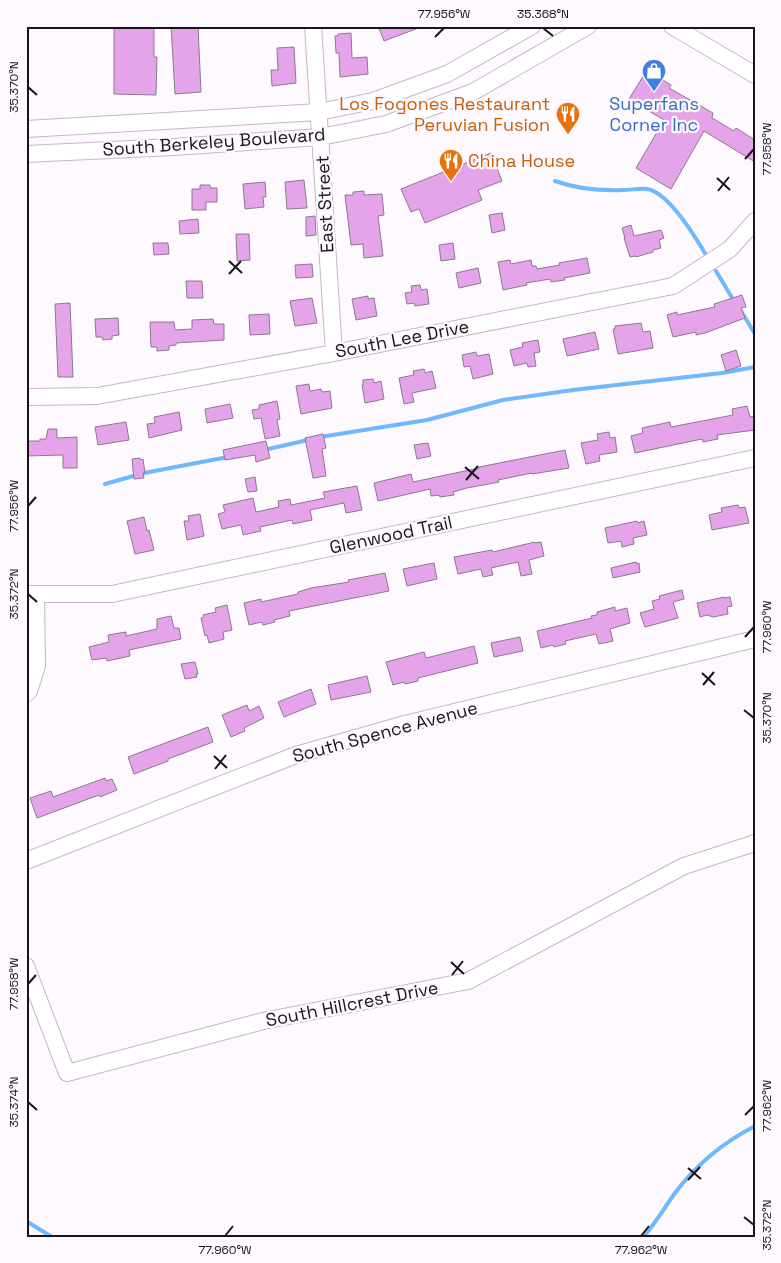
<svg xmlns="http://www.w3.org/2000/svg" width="781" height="1263" font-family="'Space Grotesk',sans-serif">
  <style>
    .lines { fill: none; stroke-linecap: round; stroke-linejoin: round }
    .stream { stroke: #70b8fb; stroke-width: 4 }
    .building { fill: #e5a3ea; stroke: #8c798e }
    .minor-casing { stroke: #c9b4ca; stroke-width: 18 }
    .minor { stroke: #fff; stroke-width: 16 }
    .ticks { fill: none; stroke: #1a131b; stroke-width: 2 }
    .labels { text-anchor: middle; stroke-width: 4.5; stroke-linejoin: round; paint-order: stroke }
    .food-label { font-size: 18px; fill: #c56008; stroke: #fdf9fe; text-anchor: end }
    .shop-label { font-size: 18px; fill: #366cbe; stroke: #fdf9fe }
    .street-label { font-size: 18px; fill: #1a131b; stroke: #fdf9fe }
    .neatline { fill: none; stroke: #1a131b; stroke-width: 2 }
    .ticks-label { font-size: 12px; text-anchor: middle; fill: #1a131b }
  </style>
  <rect width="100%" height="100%" fill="#fdf9fe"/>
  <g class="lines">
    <path class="stream" d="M555,181C577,189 600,191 624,190C631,190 640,188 647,189C668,192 696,238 706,255
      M716,271L734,301
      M741,311L755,334
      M320,437L427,420L503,400L573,390L722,373L755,367
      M264,450L308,440
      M105,484L144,473L228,457
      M26,1221L52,1237
      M643,1237C656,1223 664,1208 675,1193C696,1165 724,1142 755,1126"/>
  </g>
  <path class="building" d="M114,26H154V57H157L156,95L114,94Z
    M171,26H198L201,92L175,94Z
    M378,26H421V27L384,41Z
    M351,33L352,58L367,57L368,74L340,77L339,53H336L335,36H338V34Z
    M294,47L296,83L272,86L271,70H278L277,48Z
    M647,70L671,85L669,88L713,113L712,118L734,131L736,128L755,140V162L704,131L671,189L636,168L664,120L629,99Z
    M491,153L502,181L478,190L482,200L425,223L419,209L411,212L401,189Z
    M304,180L307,208L287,209L285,182Z
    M265,182L266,197H263L264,207L245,209L243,184Z
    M200,185H210V188H217V202H206V210H192V189H200Z
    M364,191V195L382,194L384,215L378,216L383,256L364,258L363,244L351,245L345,195H353V192Z
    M502,213L505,230L492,233L489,215Z
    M315,216L316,235L306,236V217Z
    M198,219L199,233L180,234L179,221Z
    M631,225L634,236L661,230L664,238L659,240L661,248L653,250V252L636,257V256L630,257L624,238H625L622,228Z
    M236,234H249L250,260L237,261Z
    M153,243H168L169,254L154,255Z
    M453,243L455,259L441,261L439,245Z
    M587,258L590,273L564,278L565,280L551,282L550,279L526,283L527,285L503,290L498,262L510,260L511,264L531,260L532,266H536L537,269L560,265L559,263Z
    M312,264L313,277L296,278L295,265Z
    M478,268L481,283L459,288L456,273Z
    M186,281H202L203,298H187Z
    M420,285L421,290L427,289L429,304L415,306L414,303L407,304L405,293L412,292L411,286Z
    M742,295L746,307L741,308L745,318L705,333L696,335V332L673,337L667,315L677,312V315L715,307L714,304Z
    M368,296V299L374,298L377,316L356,320L352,299Z
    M312,298L317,323L295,326L290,301Z
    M70,303L73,377H58L55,304Z
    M269,314L270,334L250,335L249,315Z
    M118,318L119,335L112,336V339L103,340L102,337H96L95,319Z
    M213,319L214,324H224V340L176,343V345L169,346V350L157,351V347H151L150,322H174L175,330L192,329V320Z
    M641,323L643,332L650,331L653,348L618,354L613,329H615V326Z
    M595,332L599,349L567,356L563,339Z
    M538,340L540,352L534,353L536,366L528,367L527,363L514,366L510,350L523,347L522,343Z
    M736,350L741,366L726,371L721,355Z
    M476,352L477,356L489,354L493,374L473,379L470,366L464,367L462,355Z
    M424,369L425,373L432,371L436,388L412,393L414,402L404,404L399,378L414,375L413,371Z
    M373,379L374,383L381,381L384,399L365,403L362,385H363V380Z
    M309,384L310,391L321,389L322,392L330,391L332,408L301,414L296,386Z
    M277,401L280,419L277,420L280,436L265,439L261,418L254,419L252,410L259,409V405Z
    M230,404L233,418L207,423L205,409Z
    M747,406L750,417L755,416V430L717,435L718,439L703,442L702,439L635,453L631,436L643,433L642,428L670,422L671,427L733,415L732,409Z
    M179,412L182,430L149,438L147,424L155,423L154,417Z
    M126,422L129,440L98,445L95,427Z
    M48,429H57V438L77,437V468H63V455L26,456V441H40V439H46Z
    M609,432L610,438L615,437L617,452L599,455L600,461L586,464L581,443L598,440L597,434Z
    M323,434L326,448L322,449L326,476L313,478L305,438Z
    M266,441L270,458L256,462L255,455L225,460L223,450Z
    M428,443L431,456L417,459L414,445Z
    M565,450L569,468L532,474V473L498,480L499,482L467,488L453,492L454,495L440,497L439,495L431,496L430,489L378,501L374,483L411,474L413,482L479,468V467Z
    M140,458L141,460L143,459L145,473H143L144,478L134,479L132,459Z
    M255,477L257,491L248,492L245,479Z
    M357,486L362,510L346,513L344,503L310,510L312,520L293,524L292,520L260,527L261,531L243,535L241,525L222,529L218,514L225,512L223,505L253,498L256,512L279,507L278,501L290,499L291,505L325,498L323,492Z
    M738,505L739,508L745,507L749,523L712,530L709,515L722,512L721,508Z
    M200,514L204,536L187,540L184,521H189L188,516Z
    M144,517L147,531L149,530L154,550L135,554L127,521Z
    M637,521L638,523L644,521L647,535L633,538L634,544L622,547L621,541L608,543L605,528Z
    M535,542V543L541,542L544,556L529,560L532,574L521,576L518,562L491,568L493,575L483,577L481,569L458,574L454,557L492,550L493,552Z
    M636,562L637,564L639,563L640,572L613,578L611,568Z
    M434,563L437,579L407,586L403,569Z
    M385,573L389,591L289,611L290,616L274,620L275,622L263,625L262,622L249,625L244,603L261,599V602L298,594V592L311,588L349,582L348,580Z
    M682,590L684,599L673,602L678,618L645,627L640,613L654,609L652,601L660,599L659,596Z
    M724,597V598L730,597L732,606L727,607L728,614L713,617L707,615L700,617L697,603Z
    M227,605L232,630L223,632L224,639L209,643L207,635L205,636L201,618L204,617L203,615L216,612L215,608Z
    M615,607V611L627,608L630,623L610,629L613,641L599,644L596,634L565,641L566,644L554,647L553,645L541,648L537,631L592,618L591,616L597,615V612Z
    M171,616L174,628H179L181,639L129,650L130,656L107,661L106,658L92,660L89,647L109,642L108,635L126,632V636L157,629V619Z
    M520,637L523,651L494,657L491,643Z
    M474,646L478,663L418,678V681L405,684L404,682L393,685L386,662L424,652L426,658Z
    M195,662L198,674H196L197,677L185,679L181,664Z
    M367,676L371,692L331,700L328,685Z
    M311,689L316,704L284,717L278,702Z
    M247,705L249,711L259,706L264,718L244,728L245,731L231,737L222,715Z
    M208,727L213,742L168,759V761L134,774L128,757Z
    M105,778L106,781L112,779L117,790L100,797L99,795L37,818L30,798L51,791L53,797Z"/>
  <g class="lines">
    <defs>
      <path id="minor" d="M313,26L334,353
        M672,26L755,75
        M26,129L319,112L373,101L447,74L532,26
        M26,154L173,147L321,137L386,124L473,92L588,26
        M26,397L97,396L334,353L673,286L730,249L755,221
        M26,594H112L755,458
        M26,694L29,691L37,666L36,594
        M26,861L296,755L405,724L755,639
        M26,966L67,1073L263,1021L468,981L684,866L755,843"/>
    </defs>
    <use href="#minor" class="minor-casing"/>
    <use href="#minor" class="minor"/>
  </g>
  <path class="ticks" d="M543,28L553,36M435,37L444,28M28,87L37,95M745,159L754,149M717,178L730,190M718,191L729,177M229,261L242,273M229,274L241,261M465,467L479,479M466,480L478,466M28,506L36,497M28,594L37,602M745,637L754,627M702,673L715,685M703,685L714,672M744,710L754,718M214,756L227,768M215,769L226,755M451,962L464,974M452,975L463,961M28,984L36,975M28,1102L37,1110M745,1115L754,1106M688,1168L701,1179M688,1180L700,1167M744,1217L754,1225M225,1236L233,1226M641,1236L649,1226"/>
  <defs>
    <symbol id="shop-pin" viewBox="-11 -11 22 30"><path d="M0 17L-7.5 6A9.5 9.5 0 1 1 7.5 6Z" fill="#3f7fe0" stroke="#fdf9fe"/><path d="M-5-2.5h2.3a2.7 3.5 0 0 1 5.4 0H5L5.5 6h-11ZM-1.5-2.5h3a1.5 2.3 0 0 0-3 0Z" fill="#fff"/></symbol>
    <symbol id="restaurant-pin" viewBox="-11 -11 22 30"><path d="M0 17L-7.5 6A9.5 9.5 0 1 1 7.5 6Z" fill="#e8710a" stroke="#fdf9fe"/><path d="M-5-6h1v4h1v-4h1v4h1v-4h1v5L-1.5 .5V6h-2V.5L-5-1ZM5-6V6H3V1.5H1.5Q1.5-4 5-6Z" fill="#fff"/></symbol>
  </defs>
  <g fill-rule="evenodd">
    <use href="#shop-pin" x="640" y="57" width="28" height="38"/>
    <use href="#restaurant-pin" x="554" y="100" width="28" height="38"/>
    <use href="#restaurant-pin" x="437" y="147" width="28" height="38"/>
  </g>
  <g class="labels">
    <g class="food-label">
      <text x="550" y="110">Los Fogones Restaurant<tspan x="550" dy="21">Peruvian Fusion</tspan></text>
      <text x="468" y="167" text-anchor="start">China House</text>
    </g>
    <g class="shop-label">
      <text x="654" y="110">Superfans<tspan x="654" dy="21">Corner Inc</tspan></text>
    </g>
    <g class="street-label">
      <text transform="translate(214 142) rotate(-4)" y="6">South Berkeley Boulevard</text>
      <text transform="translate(325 204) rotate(-93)" y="6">East Street</text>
      <text transform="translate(402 339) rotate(-11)" y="6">South Lee Drive</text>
      <text transform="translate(391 535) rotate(-12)" y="6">Glenwood Trail</text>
      <text transform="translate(385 732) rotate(-15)" y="6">South Spence Avenue</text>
      <text transform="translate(352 1004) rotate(-11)" y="6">South Hillcrest Drive</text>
    </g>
  </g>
  <rect width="781" height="1263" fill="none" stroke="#fdf9fe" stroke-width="55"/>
  <rect x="28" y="28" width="726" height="1208" class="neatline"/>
  <g class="ticks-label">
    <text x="444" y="18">77.956°W</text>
    <text x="543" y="18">35.368°N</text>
    <text transform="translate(14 87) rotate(-90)" y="4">35.370°N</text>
    <text transform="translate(767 149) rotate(-90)" y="4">77.958°W</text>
    <text transform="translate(14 506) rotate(-90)" y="4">77.956°W</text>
    <text transform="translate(14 594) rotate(-90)" y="4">35.372°N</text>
    <text transform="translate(767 627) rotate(-90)" y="4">77.960°W</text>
    <text transform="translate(767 718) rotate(-90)" y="4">35.370°N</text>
    <text transform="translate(14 984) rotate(-90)" y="4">77.958°W</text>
    <text transform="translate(14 1102) rotate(-90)" y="4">35.374°N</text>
    <text transform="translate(767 1106) rotate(-90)" y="4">77.962°W</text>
    <text transform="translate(767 1225) rotate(-90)" y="4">35.372°N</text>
    <text x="225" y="1254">77.960°W</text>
    <text x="641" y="1254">77.962°W</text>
  </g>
</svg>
